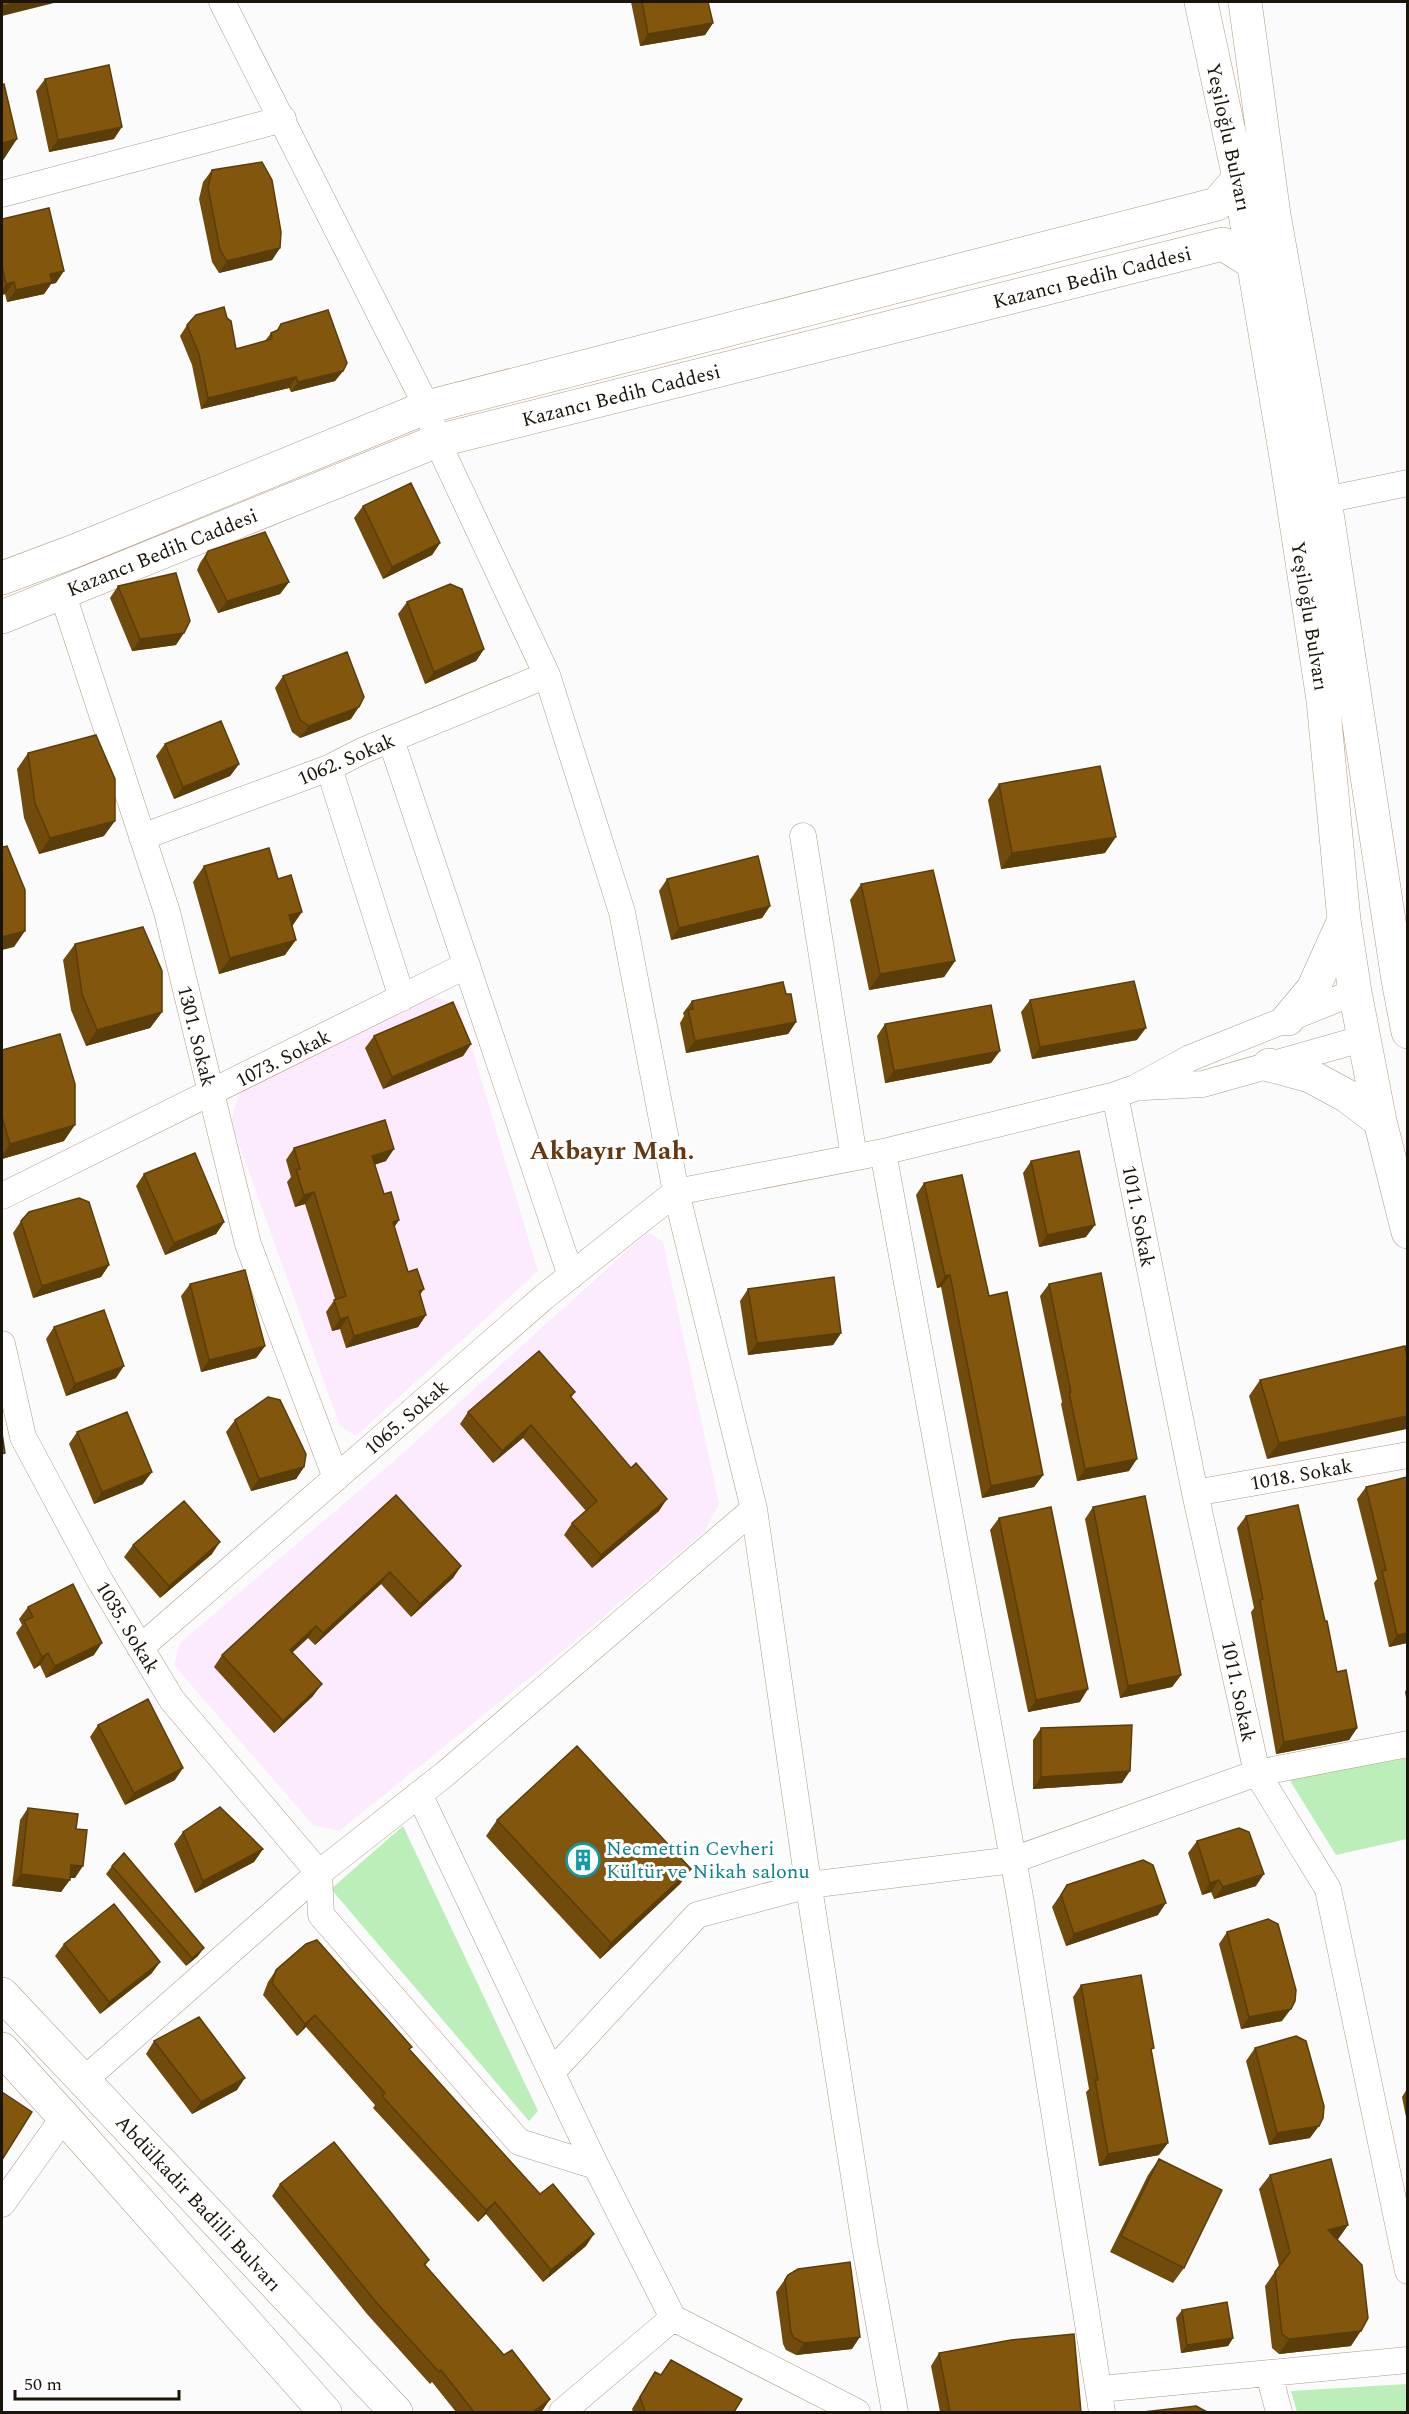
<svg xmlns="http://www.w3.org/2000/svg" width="1409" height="2414" font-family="Spectral,serif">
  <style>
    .education { fill: #fcebfe }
    .green { fill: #bceeba }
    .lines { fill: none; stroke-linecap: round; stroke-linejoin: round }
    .street-casing { stroke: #b19b80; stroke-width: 27 }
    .secondary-casing { stroke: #b19b80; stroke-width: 34 }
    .street { stroke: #fff; stroke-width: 26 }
    .secondary { stroke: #fff; stroke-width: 33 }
    .wall { fill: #704b0b }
    .shaded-wall { fill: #5b3d09 }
    .building { fill: #82570d; stroke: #5b3d09; stroke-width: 1.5 }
    .labels { text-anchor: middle; stroke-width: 6; stroke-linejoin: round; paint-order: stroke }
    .street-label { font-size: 20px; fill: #1b1409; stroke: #fff }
    .culture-label { font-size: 20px; fill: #0d838f; stroke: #fff; text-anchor: start }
    .district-label { font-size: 26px; font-weight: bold; fill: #643911; stroke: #fff }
  </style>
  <rect width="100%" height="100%" fill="#fbfbfb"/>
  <path class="education" d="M427,995L459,1005L538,1271L356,1436L340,1426L231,1122L239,1092Z
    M648,1232L663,1242L719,1504L704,1532L547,1664L339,1831L313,1825L174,1665L180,1643L393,1462Z"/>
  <path class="green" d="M1407,1758V1839L1336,1855L1289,1779Z
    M403,1826L538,2111L529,2121L331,1889Z
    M1407,2384V2412H1297L1291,2391Z"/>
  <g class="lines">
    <defs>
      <path id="street" d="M222,2L427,407L437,441L547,675L622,912L676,1192L754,1509L805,1862L865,2246L895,2412
        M2,194L283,119
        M1325,500L1408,483
        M62,592L167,912L248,1244L336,1478
        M391,740L571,1276
        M329,768L402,998
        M803,836L854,1157
        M142,837L329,768L362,751L547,675
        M1144,1087L1203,1084L1365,1038
        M1115,1095L1195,1493L1257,1773L1328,1889L1408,2271
        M883,1152L1020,1897L1102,2412
        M2,1196L467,965
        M2,1344L23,1437L99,1579L172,1700L319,1873L321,1915L519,2142L596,2166L673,2318L857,2412
        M1195,1493L1408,1455
        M140,1648L544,1297L676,1192L883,1152L1115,1095L1135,1088L1190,1058L1355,992
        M419,1794L596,2166
        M552,2072L697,1915L809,1885L1013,1860L1257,1773L1408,1744
        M84,2080L319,1873L445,1774L754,1509
        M2,2204L64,2117
        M1269,2374L1279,2412
        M1100,2389L1408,2360
        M562,2412L673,2318"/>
      <path id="secondary" d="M1201,2L1239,178L1287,463L1323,700L1344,920L1355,992L1380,1121L1408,1232
        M1245,2L1274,215L1325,500L1398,980L1408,1032
        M2,578L77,550L427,407L1217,204L1239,178
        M2,617L437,441L1223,244L1255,264
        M1288,1019L1313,989L1344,920
        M1269,1065L1310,1076L1347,1096L1380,1121
        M2,1994L396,2412
        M2,2049L64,2117L325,2412"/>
    </defs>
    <use href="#street" class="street-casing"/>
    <use href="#secondary" class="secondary-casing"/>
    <use href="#street" class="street"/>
    <use href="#secondary" class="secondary"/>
  </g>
  <path class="wall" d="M631,2H708L713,23L705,35L640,46Z
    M45,79L114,139L49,152L36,91Z
    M212,170L280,248L272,260L219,273L212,262L199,199L203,182Z
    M2,219L56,283L51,284L44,294L7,302L5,294L2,295Z
    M281,324L343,371L335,381L291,392L289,388L201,409L192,365L180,336L187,325L236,349L265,341L271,333L276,331Z
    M363,506L440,543L432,555L383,579L354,518Z
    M208,551L289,582L280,594L218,613L197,570L200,563Z
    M118,586L176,645L132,651L110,598Z
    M407,602L484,649L476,661L425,684L398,614Z
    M283,676L351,719L300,738L292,732L275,688Z
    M165,744L239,764L230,776L174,799L156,756Z
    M28,753L104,836L39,854L24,818L17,769Z
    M999,784L1105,853L1001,869L988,800Z
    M204,866L292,926L285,955L219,974L193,882Z
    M667,879L770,906L762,918L671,940L659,891Z
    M861,884L955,961L944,977L869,990L850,900Z
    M75,944L162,1012L150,1028L86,1046L71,1010L63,960Z
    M786,994L796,1022L788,1034L686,1053L680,1023L684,1016L683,1013L692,1001Z
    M1030,1000L1137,1040L1032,1059L1021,1012Z
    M885,1024L991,1063L885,1083L877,1036Z
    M374,1036L471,1044L463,1056L383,1089L365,1048Z
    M2,1050L64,1141L2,1159Z
    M294,1148L386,1161L374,1165L384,1194L399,1220L394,1227L408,1272L424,1289L420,1295L426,1315L418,1327L346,1348L340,1329L332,1331L326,1312L335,1299L305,1204L295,1207L287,1182L291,1177L286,1160Z
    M1031,1161L1086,1237L1039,1247L1023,1173Z
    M144,1174L224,1222L216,1234L165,1255L136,1186Z
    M924,1183L989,1296L1043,1475L1034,1487L982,1498L941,1287L937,1288L916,1195Z
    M21,1221L109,1265L101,1277L33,1298L13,1233Z
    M190,1284L265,1346L256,1358L201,1372L181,1296Z
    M1049,1284L1129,1471L1077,1481L1061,1404L1062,1402L1040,1296Z
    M748,1289L841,1333L833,1345L748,1355L740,1301Z
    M54,1327L116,1378L66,1396L46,1339Z
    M1405,1346L1267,1459L1249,1396L1260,1380Z
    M575,1392L571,1398L659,1511L592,1568L564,1535L572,1523L586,1511L523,1438L493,1463L460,1424L468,1412Z
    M235,1420L304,1467L296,1479L251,1491L226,1432Z
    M77,1432L143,1484L94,1504L69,1444Z
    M1366,1487L1407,1643L1389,1647L1374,1583L1377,1579L1357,1499Z
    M396,1495L461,1566L453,1578L411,1617L381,1584L315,1645L308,1638L292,1653L313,1696L274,1733L214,1667L222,1655Z
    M1093,1507L1181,1675L1172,1687L1120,1698L1085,1519Z
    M1246,1516L1337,1672L1357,1728L1349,1740L1276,1754L1251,1612L1254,1608L1237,1528Z
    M999,1518L1080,1702L1028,1712L990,1530Z
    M133,1545L212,1554L160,1598L124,1557Z
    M28,1607L94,1655L46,1678L40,1665L34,1669L16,1633L22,1625L19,1619Z
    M1407,1688V1703L1405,1692Z
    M98,1725L175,1780L125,1805L90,1737Z
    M1041,1728L1122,1783L1033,1789V1740Z
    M28,1808L76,1829L75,1878H70L61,1892L12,1886L20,1820Z
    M497,1820L691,1869L680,1884L600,1959L486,1836Z
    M183,1832L263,1849L254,1862L195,1893L174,1844Z
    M1197,1841L1256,1886L1214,1899L1211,1892L1202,1895L1188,1853Z
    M112,1866L198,1956L186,1966L106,1874Z
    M1067,1885L1158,1915L1066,1946L1052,1907Z
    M1227,1932L1282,2021L1241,2029L1219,1944Z
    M64,1944L160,1962L151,1974L100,2014L55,1956Z
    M276,1970L410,2050L586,2246L543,2282L486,2214L478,2222L373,2108L375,2105L306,2027L297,2036L263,1995L268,1982Z
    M1081,1985L1152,2052L1159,2155L1099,2166L1086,2092L1089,2089L1073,1997Z
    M154,2041L237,2090L192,2114L146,2054Z
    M1255,2048L1310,2138L1269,2145L1246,2061Z
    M1407,2089V2122L1402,2097Z
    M1159,2159L1184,2268L1173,2283L1110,2252L1148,2175Z
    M1270,2175L1348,2225L1338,2239L1351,2346L1279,2354L1272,2348L1265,2286L1279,2266L1259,2189Z
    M280,2184L429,2260L425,2266L504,2355L550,2399L542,2411L540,2412H456L432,2382L430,2384L367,2314L272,2196Z
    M788,2275L852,2349L796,2355L786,2350L783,2344L776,2292Z
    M1182,2310L1233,2338L1228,2346L1181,2353L1176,2318Z
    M939,2353L1081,2412H940L931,2366Z
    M655,2372L734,2412H633L632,2409L647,2384Z"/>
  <path class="shaded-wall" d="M19,2H58L2,16V6Z
    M713,23L705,35L640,46L648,34Z
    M122,127L114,139L49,152L58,140Z
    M17,139L2,162V143Z
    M280,248L272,260L219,273L227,261Z
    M64,271L56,283L51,284L44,294L7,302L16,290L50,274Z
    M14,282L5,294L2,295V290L6,284Z
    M343,371L335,381L291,392L298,382Z
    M296,377L289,388L201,409L208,398Z
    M440,543L432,555L383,579L392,567Z
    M289,582L280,594L218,613L227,601Z
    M184,633L176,645L132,651L140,639Z
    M484,649L476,661L425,684L434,672Z
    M359,707L351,719L300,738L309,726Z
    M239,764L230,776L174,799L183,787Z
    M115,821L104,836L39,854L50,838Z
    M1116,837L1105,853L1001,869L1012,853Z
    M770,906L762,918L671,940L679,928Z
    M302,912L291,928L289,915Z
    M25,931L14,947L2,950V937Z
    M296,940L285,955L219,974L230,958Z
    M955,961L944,977L869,990L880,974Z
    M162,1012L150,1028L86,1046L97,1030Z
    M796,1022L788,1034L686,1053L695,1041Z
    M1146,1028L1137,1040L1032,1059L1040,1047Z
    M471,1044L463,1056L383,1089L392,1077Z
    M1000,1051L991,1063L885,1083L894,1071Z
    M75,1125L64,1141L2,1159V1156L10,1144Z
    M394,1149L386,1161L363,1168L372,1156Z
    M314,1192L305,1204L295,1207L304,1195Z
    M399,1220L391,1232L393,1222Z
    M224,1222L216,1234L165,1255L174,1243Z
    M1095,1225L1086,1237L1039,1247L1047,1235Z
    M109,1265L101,1277L33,1298L42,1286Z
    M950,1275L941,1287L937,1288L945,1276Z
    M426,1315L418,1327L346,1348L354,1336Z
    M348,1317L340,1329L332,1331L340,1319Z
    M841,1333L833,1345L748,1355L757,1343Z
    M265,1346L256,1358L201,1372L209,1360Z
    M124,1366L116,1378L66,1396L75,1384Z
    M1407,1416V1429L1267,1459L1279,1443Z
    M531,1425L523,1438L493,1463L502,1451Z
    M1137,1459L1129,1471L1077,1481L1085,1469Z
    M304,1467L296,1479L251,1491L259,1479Z
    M152,1472L143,1484L94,1504L102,1492Z
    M1043,1475L1034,1487L982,1498L991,1486Z
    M667,1499L659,1511L592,1568L601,1555Z
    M220,1542L212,1554L160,1598L169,1586Z
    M461,1566L453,1578L411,1617L420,1604Z
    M390,1572L381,1584L315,1645L323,1633Z
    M316,1626L308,1638L281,1662L290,1650Z
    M1407,1633V1643L1389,1647L1397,1635Z
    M102,1643L94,1655L46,1678L55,1666Z
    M48,1653L40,1665L34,1669L42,1657Z
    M1181,1675L1172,1687L1120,1698L1128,1686Z
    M322,1684L313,1696L274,1733L283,1721Z
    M1088,1689L1080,1702L1028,1712L1036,1700Z
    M1357,1728L1349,1740L1276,1754L1284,1742Z
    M183,1768L175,1780L125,1805L134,1793Z
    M1130,1771L1122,1783L1033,1789L1041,1777Z
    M263,1849L254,1862L195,1893L203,1881Z
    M71,1865L83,1866L75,1878H63Z
    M691,1869L680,1884L600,1959L611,1943Z
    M21,1874L70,1880L61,1892L12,1886Z
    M1264,1874L1256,1886L1214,1899L1223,1887Z
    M1219,1880L1211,1892L1202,1895L1210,1883Z
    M1166,1903L1158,1915L1066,1946L1074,1934Z
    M204,1948L198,1956L186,1966L192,1958Z
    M160,1962L151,1974L100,2014L109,2002Z
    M1291,2009L1282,2021L1241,2029L1249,2017Z
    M315,2015L306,2027L297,2036L305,2024Z
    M245,2078L237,2090L192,2114L201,2102Z
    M1319,2126L1310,2138L1269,2145L1277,2133Z
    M1168,2143L1159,2155L1099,2166L1108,2154Z
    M495,2202L486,2214L478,2222L486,2210Z
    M1348,2225L1338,2239L1328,2230Z
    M594,2234L586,2246L543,2282L551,2270Z
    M1361,2331L1351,2346L1279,2354L1289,2339Z
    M860,2337L852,2349L796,2355L804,2343Z
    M1233,2338L1228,2346L1181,2353L1187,2345Z
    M550,2399L542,2411L540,2412H533Z"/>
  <path class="building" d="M2,2H19L2,6Z
    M642,2H708L713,23L648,34Z
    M109,65L122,127L58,140L45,79Z
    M4,84L17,139L2,143V85Z
    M262,162L272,180L281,232L280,248L227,261L220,250L208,187L212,170Z
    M49,208L64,271L50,274L52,282L16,290L14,282L6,284L2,266V219Z
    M224,307L227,318L231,321L236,349L272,339L271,333L278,330L281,324L328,310L347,363L343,371L298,382L296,377L208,398L199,354L187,325L196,315Z
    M411,483L440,543L392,567L363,506Z
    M265,532L289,582L227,601L205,558L208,551Z
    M176,573L190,621L184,633L140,639L118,586Z
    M450,584L462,589L484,649L434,672L407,602Z
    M347,652L364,697L359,707L309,726L300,720L283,676Z
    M221,721L239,764L183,787L165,744Z
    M96,735L115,779V821L50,838L35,803L28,753Z
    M1100,766L1116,837L1012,853L999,784Z
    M7,846L25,890V931L2,937V847Z
    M269,848L278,879L291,875L302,912L289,915L296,940L230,958L204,866Z
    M758,856L770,906L679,928L667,879Z
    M933,870L955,961L880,974L861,884Z
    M143,927L162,971V1012L97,1030L82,994L75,944Z
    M1134,981L1146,1028L1040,1047L1030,1000Z
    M783,982L786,994H791L796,1022L695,1041L688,1010L693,1009L692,1001Z
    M453,1002L471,1044L392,1077L374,1036Z
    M991,1005L1000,1051L894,1071L885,1024Z
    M60,1034L75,1084V1125L10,1144L2,1117V1050Z
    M385,1120L394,1149L372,1156L384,1194L391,1192L399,1220L393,1222L408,1272L417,1269L424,1289L419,1291L426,1315L354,1336L348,1317L340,1319L334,1300L346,1296L314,1192L304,1195L296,1170L300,1169L294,1148Z
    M1079,1151L1095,1225L1047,1235L1031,1161Z
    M195,1153L224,1222L174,1243L144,1174Z
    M962,1175L989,1296L1007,1292L1043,1475L991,1486L950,1275L945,1276L924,1183Z
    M79,1198L89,1202L109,1265L42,1286L21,1221L29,1212Z
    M245,1270L265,1346L209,1360L190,1284Z
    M1101,1273L1137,1459L1085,1469L1069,1392H1071L1049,1284Z
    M834,1277L841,1333L757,1343L748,1289Z
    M104,1310L124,1366L75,1384L54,1327Z
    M1405,1346L1407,1357V1416L1279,1443L1260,1380Z
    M539,1351L575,1392L570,1396L631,1468L636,1463L667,1499L601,1555L572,1523L597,1501L531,1425L502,1451L468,1412Z
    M268,1397L280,1400L306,1454L304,1467L259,1479L235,1420Z
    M127,1412L152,1472L102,1492L77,1432Z
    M2,1433L5,1453L2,1454Z
    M1407,1477V1633L1397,1635L1382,1571L1386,1570L1366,1487Z
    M396,1495L461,1566L420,1604L390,1572L323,1633L316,1626L290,1650L322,1684L283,1721L222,1655Z
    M1145,1496L1181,1675L1128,1686L1093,1507Z
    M184,1501L220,1542L169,1586L133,1545Z
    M1298,1505L1325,1621H1327L1337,1672L1346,1670L1357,1728L1284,1742L1260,1600L1263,1599L1246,1516Z
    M1051,1507L1088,1689L1036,1700L999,1518Z
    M73,1584L102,1643L55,1666L48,1653L42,1657L24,1621L33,1617L28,1607Z
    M148,1699L183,1768L134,1793L98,1725Z
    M1132,1725L1130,1771L1041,1777V1728Z
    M577,1746L691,1869L611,1943L497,1820Z
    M220,1807L263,1849L203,1881L183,1832Z
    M28,1808L78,1814L76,1829L87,1830L83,1866L71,1865L70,1880L21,1874Z
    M1239,1828L1249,1832L1264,1874L1223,1887L1219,1880L1210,1883L1197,1841Z
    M124,1853L204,1948L192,1958L112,1866Z
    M1143,1860L1153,1865L1166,1903L1074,1934L1061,1895L1067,1885Z
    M114,1904L160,1962L109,2002L64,1944Z
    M1268,1919L1278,1924L1296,1990L1295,2001L1291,2009L1249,2017L1227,1932Z
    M317,1940L412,2047L409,2049L540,2194L553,2184L594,2234L551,2270L495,2202L486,2210L382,2096L385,2093L315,2015L305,2024L272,1983L276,1970L306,1944Z
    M1141,1975L1154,2048L1151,2049L1168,2143L1108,2154L1095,2080H1098L1081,1985Z
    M199,2017L245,2078L201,2102L154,2041Z
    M1296,2036L1306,2041L1324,2106L1323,2118L1319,2126L1277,2133L1255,2048Z
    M2,2092L32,2112L2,2160Z
    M334,2142L429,2260L424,2264L504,2355L512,2350L550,2399L533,2412H474L441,2370L439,2372L376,2302L280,2184Z
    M1159,2159L1222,2190L1184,2268L1121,2236Z
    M1331,2159L1348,2225L1328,2230L1362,2265L1368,2318L1361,2331L1289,2339L1282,2334L1275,2272L1290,2252L1270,2175Z
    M850,2262L860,2337L804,2343L794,2338L791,2332L785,2280L788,2275L798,2269Z
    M1227,2302L1233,2338L1187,2345L1182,2310Z
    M1074,2334L1081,2412H950L939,2353L1011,2340Z
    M671,2360L742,2399L734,2412H647L645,2411L640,2397L655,2372L661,2375Z
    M1196,2406L1207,2412H1143Z"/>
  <defs>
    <symbol id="building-ring" viewBox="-11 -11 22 22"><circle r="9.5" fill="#fff" stroke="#0f9aa8" stroke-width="1.5"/><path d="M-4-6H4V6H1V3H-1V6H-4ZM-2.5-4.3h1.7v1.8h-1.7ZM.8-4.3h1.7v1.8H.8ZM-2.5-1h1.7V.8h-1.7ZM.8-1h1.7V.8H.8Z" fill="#0f9aa8"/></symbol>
  </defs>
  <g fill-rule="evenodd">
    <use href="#building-ring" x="564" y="1841" width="38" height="38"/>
  </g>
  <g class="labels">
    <g class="street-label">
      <text transform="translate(1229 137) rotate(78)" y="7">Yeşiloğlu Bulvarı</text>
      <text transform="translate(1092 277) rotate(-14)" y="7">Kazancı Bedih Caddesi</text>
      <text transform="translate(621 395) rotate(-14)" y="7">Kazancı Bedih Caddesi</text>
      <text transform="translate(162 552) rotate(-22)" y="7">Kazancı Bedih Caddesi</text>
      <text transform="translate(1310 616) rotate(81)" y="7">Yeşiloğlu Bulvarı</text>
      <text transform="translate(346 759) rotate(-23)" y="7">1062. Sokak</text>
      <text transform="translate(197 1036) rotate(76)" y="7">1301. Sokak</text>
      <text transform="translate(283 1058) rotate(-27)" y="7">1073. Sokak</text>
      <text transform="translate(1139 1216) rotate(79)" y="7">1011. Sokak</text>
      <text transform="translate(406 1417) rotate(-41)" y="7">1065. Sokak</text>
      <text transform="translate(1301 1474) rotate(-10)" y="7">1018. Sokak</text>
      <text transform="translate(128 1627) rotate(59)" y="7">1035. Sokak</text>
      <text transform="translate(1239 1691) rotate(78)" y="7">1011. Sokak</text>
      <text transform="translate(199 2203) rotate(47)" y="7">Abdülkadir Badilli Bulvarı</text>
    </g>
    <g class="culture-label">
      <text x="606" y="1855">Necmettin Cevheri<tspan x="606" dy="23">Kültür ve Nikah salonu</tspan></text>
    </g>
    <g class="district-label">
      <text x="612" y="1159">Akbayır Mah.</text>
    </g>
  </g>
  <rect width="1409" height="2414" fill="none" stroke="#1b1409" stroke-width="6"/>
  <path d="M15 2390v9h164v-9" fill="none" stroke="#1b1409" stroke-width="3"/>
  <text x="24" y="2390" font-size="18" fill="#1b1409" stroke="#ffffff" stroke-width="4.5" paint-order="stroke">50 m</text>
</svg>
